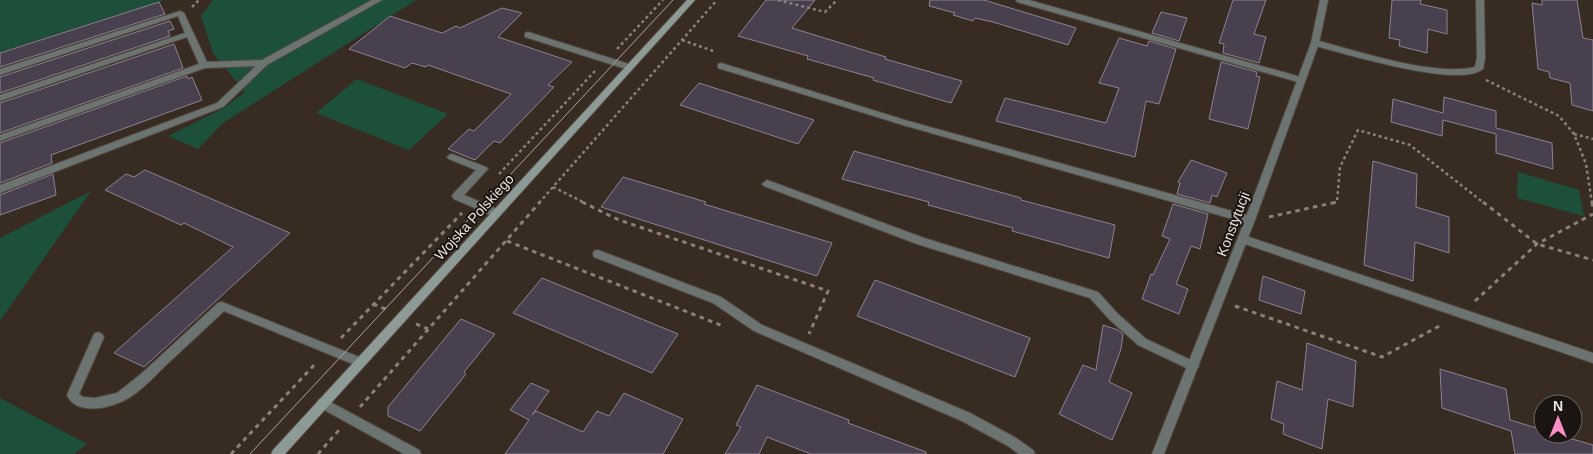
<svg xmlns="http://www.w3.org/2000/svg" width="1593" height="454" font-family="Helvetica,sans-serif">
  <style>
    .green { fill: #1c503b }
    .building { fill: #48404e; stroke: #8d8393 }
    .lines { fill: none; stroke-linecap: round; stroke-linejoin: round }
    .lane-casing { stroke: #554940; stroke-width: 2 }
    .street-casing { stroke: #554940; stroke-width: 2 }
    .secondary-casing { stroke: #554940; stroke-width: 2 }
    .path-far1 { stroke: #8a8078; stroke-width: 2.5; stroke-dasharray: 3 3; stroke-linecap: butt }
    .path { stroke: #8a8078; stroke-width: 3; stroke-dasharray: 4.5 4.5; stroke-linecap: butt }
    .lane { fill: #6b7471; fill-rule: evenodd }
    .street { fill: #6b7471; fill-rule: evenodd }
    .secondary { fill: #8d9b97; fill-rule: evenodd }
    .tram { stroke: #ada39c; stroke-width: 1 }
    .labels { text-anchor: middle; stroke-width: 4; stroke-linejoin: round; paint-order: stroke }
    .street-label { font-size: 14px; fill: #ece4de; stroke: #1b1511 }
  </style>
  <rect width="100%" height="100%" fill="#382b22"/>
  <path class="green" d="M0,0H164L0,52Z
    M213,0H416L223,123L198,149L168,136L224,108L245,92L213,53L201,16Z
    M357,79L448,114L409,150L316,113Z
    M1518,172L1579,190L1584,216L1517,198Z
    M91,191L0,321V238Z
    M0,398L87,444L74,454H0Z"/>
  <path class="building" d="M766,0H815L792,28L886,57L885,59L962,81L951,103L873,80L874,78L807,59L808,56L738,36Z
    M930,0H984L1076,28L1068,45L993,22L975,18L973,21L953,15L955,13L929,6Z
    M1233,0H1266L1254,34L1266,37L1259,63L1223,53L1224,44L1219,43Z
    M1392,0H1421L1420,4L1447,10V34L1428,29L1427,53L1399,46L1400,40L1389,38Z
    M1542,0H1577L1583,38L1593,40V111L1572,105L1570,83L1550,78L1549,72L1538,69L1532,3L1542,5Z
    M159,2L165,14L0,67V53Z
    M502,8L522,13L498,37L572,62L548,85L554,87L500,143L494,141L475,160L448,149L469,129L474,131L511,94L428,65L426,67L412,63L405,68L349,49L390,16L442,33L456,26L460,28Z
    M1161,12L1187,18L1179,41L1152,33Z
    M170,21L174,29L168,31L170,36L0,93V77Z
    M1119,38L1147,46L1149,41L1176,49L1159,104L1146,101L1135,157L996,121L1005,98L1106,123L1119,88L1099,83Z
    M174,44L183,68L0,133V103Z
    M1221,62L1257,72L1256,76L1260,77L1248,129L1209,119Z
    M187,76L188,79L192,77L202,100L51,155L52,163L0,183V143Z
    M699,83L814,120L798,144L680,105Z
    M1444,97L1496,111V128L1552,143L1553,169L1496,153V134L1443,120L1442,136L1391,122L1393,99L1443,113Z
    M854,151L1021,198V200L1115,225L1109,258L1012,231L1013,228L928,205L929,202L842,179Z
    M1191,160L1227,173L1217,197L1212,195L1210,203L1177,194L1180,183L1178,182Z
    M1373,161L1417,174L1416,207L1449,217V253L1415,242L1413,281L1364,265Z
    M145,170L290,233L144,367L114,353L233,247L184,223L181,225L105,190L126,174L134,177Z
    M53,174L56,195L0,215V195Z
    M623,177L706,202L704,204L832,243L817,276L601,207Z
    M1173,204L1208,214L1200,249L1191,246L1176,284L1188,289L1179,314L1142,299L1151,274L1153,275L1170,239L1162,236Z
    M1263,276L1305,291L1301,314L1259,300Z
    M542,278L586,296L678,334L652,373L513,313Z
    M875,280L1030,338L1015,377L857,316Z
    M461,319L495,334L464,372L466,374L420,431L388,416V407Z
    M1103,325L1118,330L1123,334L1121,349L1109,382L1132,393L1112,440L1059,414L1083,365L1096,370Z
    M1307,343L1356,361L1353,407L1328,399L1322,449L1283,434L1284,424L1271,419L1277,381L1302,390Z
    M1440,369L1506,389L1510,420L1543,430V434H1555L1593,445V454H1515L1511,431L1442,408Z
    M531,383L549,391L532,415L536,411L583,432L597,411L609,416L624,393L683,419L663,454H505L529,420L510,410Z
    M757,385L849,420L848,423L926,452V454H811L767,437L759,454H725L741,427L736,425Z"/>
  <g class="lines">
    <defs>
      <path id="lane" d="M372,0H382L267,65L223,107L0,193V185L217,103L256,66L205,68L0,141V135L199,64L187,37L0,101V95L185,33L178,16L0,75V69L180,11L184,13L207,62L262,60Z
        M1016,0H1029L1304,78L1305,80L1304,82H1298L1017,2Z
        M1476,0H1484L1485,58L1483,69C1459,89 1343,53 1312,45L1311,43L1315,40C1358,51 1433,77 1475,67L1477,58Z
        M528,32L632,65L633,67L629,70L626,69L525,37V33Z
        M721,63L908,121L1250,216L1255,220L1250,224L903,125L718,68V64Z
        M452,154L486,167L488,169L486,171L464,195L499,210L501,213L499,216H493L454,199L452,196L454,193L476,170L449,159L447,157L449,155Z
        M767,180L924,238L1098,292L1118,314L1146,339L1197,363L1199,366L1197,369L1193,371L1138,345L1110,320L1090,298L917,244L764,186L762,184Z
        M1243,235L1593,353V363L1239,242L1238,239L1239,236Z
        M598,250L721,297L762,325L970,413L1016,438L1033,450L1035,454H1019L1008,446L962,421L754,331L713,303L594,257L593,254L594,251Z
        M222,302L364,359L366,362L364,365L360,367L224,311C204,330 184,348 164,367C152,379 138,394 123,401C106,409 76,415 67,395L94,334L98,332L102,334L104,337L79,394L83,397L95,398L117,393L141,374L218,303Z"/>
      <path id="street" d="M1320,0H1328L1319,43L1255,220L1164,454H1152L1245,220L1311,43Z
        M323,398L419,450L421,454H404L319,407L317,403L319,399Z"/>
      <path id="secondary" d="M687,0H695L285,454H271L273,450Z"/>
    </defs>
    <use href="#lane" class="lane-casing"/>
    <use href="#street" class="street-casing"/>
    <use href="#secondary" class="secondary-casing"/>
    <path class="path-far1" d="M778,0L825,12L837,0
      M192,7L199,0
      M682,40L716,52
      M617,49L663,0
      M1486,80L1559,116L1574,134L1586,164L1592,203
      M1574,134L1593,139
      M499,174L595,71
      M553,187L585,203
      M539,203L717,0
      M1333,203L1337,202L1340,167L1358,130L1410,145L1484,203"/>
    <path class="path" d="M582,202L619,220L828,291L809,334
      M1483,202L1537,244L1593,260
      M1592,202L1593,208
      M1269,217L1337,202
      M507,241L723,326
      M1475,301L1537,244L1593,214
      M373,304L388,310
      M1235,306L1382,357L1443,324
      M416,324L428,329
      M341,338L462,213
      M360,407L540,202
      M231,454L317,362
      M318,454L339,430"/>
    <use href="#lane" class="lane"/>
    <use href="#street" class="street"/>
    <use href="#secondary" class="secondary"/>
    <path class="tram" d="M250,454L673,0"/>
  </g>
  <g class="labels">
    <g class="street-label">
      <text transform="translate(474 217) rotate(-48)" y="5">Wojska Polskiego</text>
      <text transform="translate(1233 224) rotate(-69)" y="5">Konstytucji</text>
    </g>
  </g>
  <g transform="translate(1558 419)"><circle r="24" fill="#1b1511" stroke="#6f6863"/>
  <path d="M0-4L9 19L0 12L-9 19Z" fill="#fa8fc6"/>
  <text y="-8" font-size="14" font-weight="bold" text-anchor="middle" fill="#ece4de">N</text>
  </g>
</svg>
